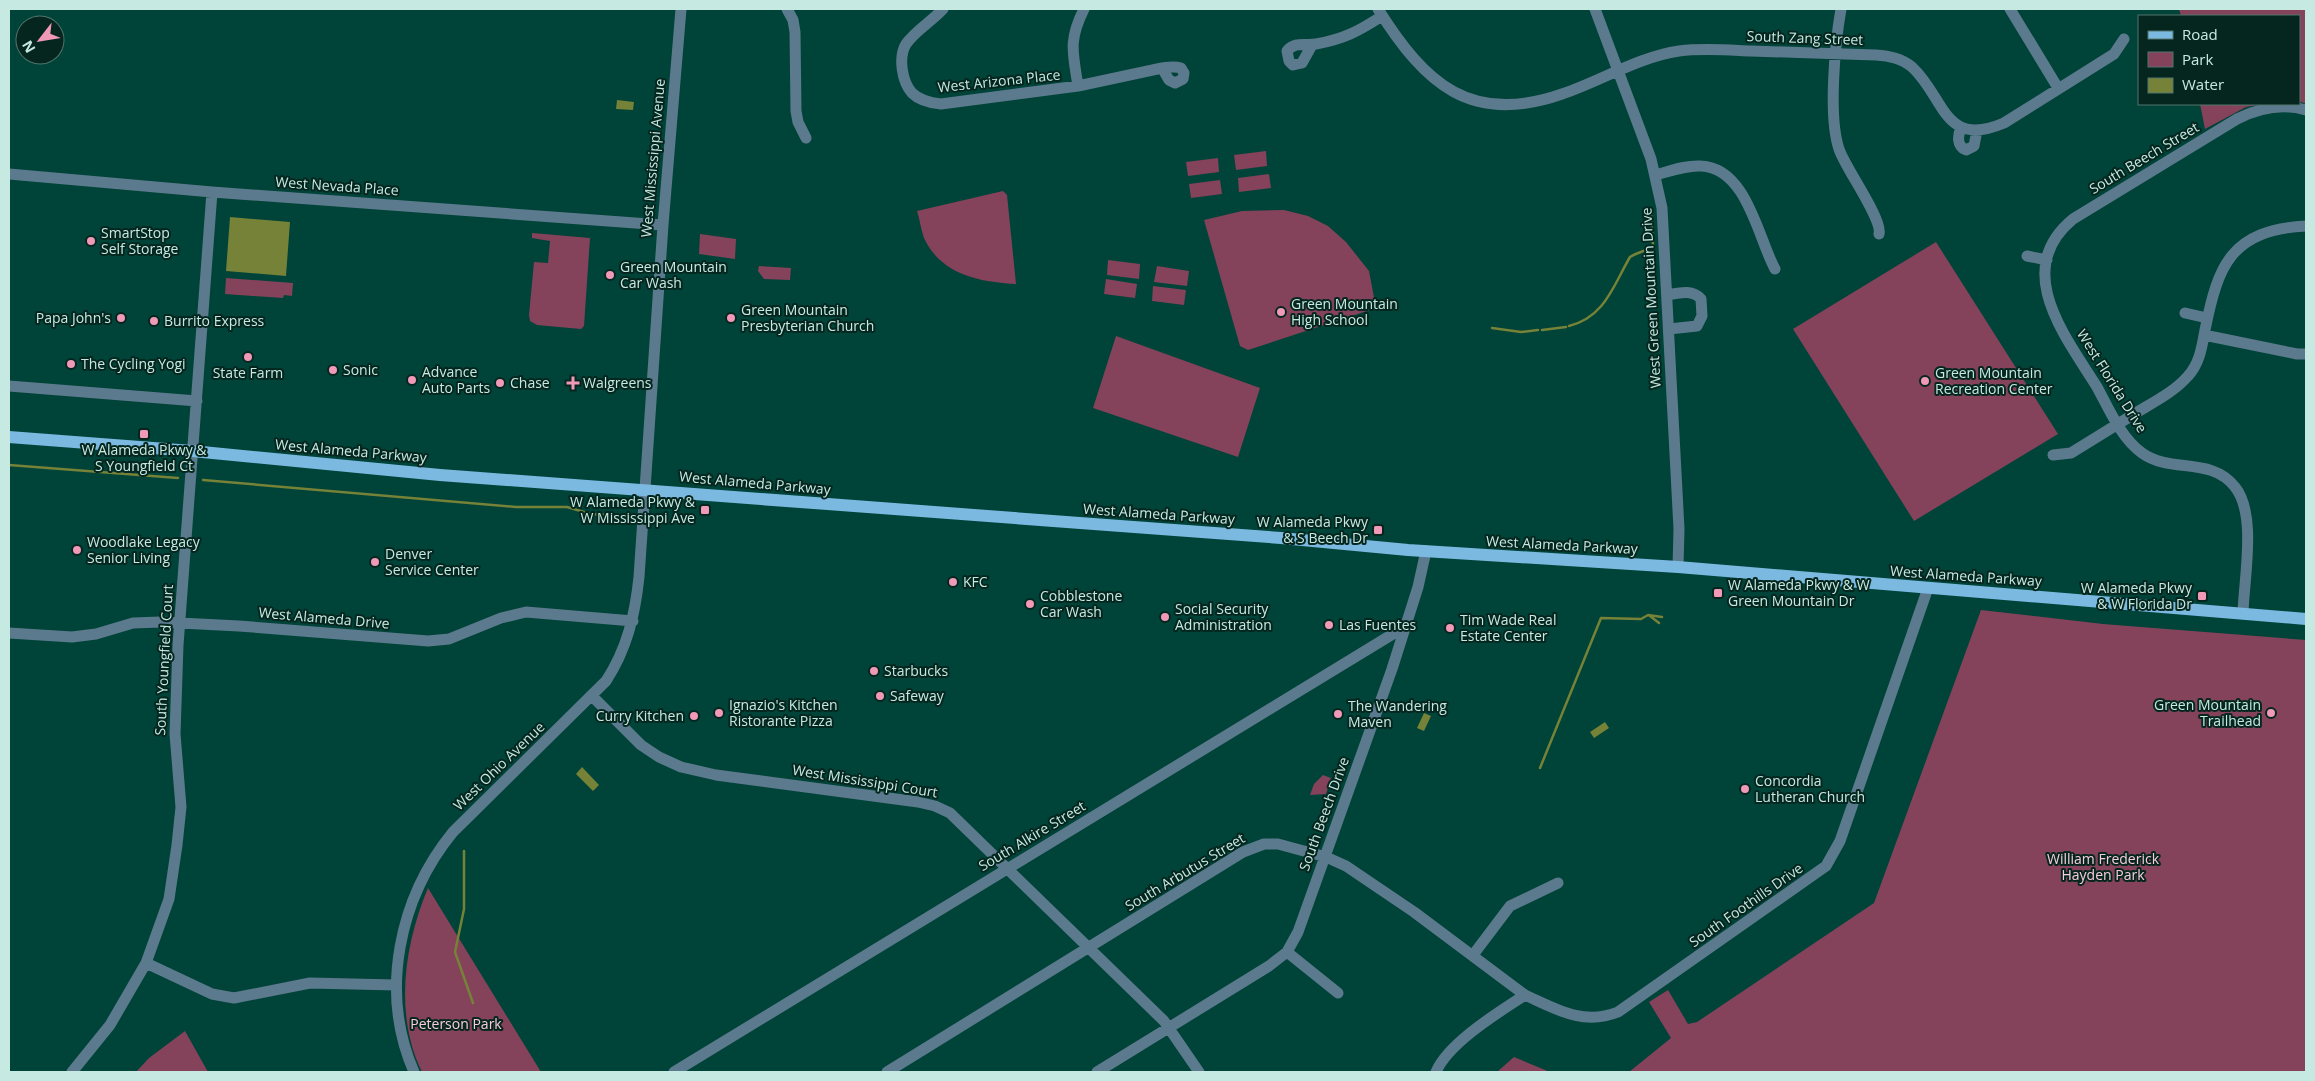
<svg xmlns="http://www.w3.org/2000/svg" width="2315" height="1081" font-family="'Open Sans',sans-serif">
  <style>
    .green { fill: #85425b }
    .water { fill: #758237 }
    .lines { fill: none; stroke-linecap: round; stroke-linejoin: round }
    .stream { stroke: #758237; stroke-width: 2.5 }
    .minor { stroke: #5c7a8d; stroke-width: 11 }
    .major { stroke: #7bb9e1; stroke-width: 12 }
    .poi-dot { fill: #f09ab7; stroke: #05261f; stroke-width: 2 }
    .labels { text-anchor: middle; stroke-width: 4; stroke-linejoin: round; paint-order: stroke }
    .street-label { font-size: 14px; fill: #c6eae1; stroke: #05261f }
    .poi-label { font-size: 14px; fill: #c6eae1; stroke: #05261f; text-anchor: start }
    .park-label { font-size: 14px; fill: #f8ccda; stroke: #05261f }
  </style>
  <rect width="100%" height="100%" fill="#004338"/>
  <path class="green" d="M2179,9H2306V104L2299,101V16H2181Z
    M2200,104H2264L2246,107L2205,129Z
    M1266,151L1267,166L1236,170L1234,155Z
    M1218,158L1219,172L1188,176L1186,162Z
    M1269,174L1271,188L1239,192L1238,178Z
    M1220,180L1222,194L1191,198L1189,184Z
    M1003,191L1007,195L1016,284C980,282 941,275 924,238C921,230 920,220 917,211Z
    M1284,210L1308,216L1328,226L1346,242L1369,271L1376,308L1248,350L1240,346L1204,220L1242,211Z
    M532,233L590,238L584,326L581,329L537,325L530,321L529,315L534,262L548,263L550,241L532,238Z
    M700,234L736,239L735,259L699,254Z
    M1936,242L2058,434L1914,521L1793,329Z
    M1108,260L1140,264L1139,279L1107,275Z
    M759,266L791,268L790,280L764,279L758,271Z
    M1157,266L1189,271L1187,286L1154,282Z
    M226,278L293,283L292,296L284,295L283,298L225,294Z
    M1106,279L1137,284L1135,298L1104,294Z
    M1153,286L1186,290L1184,305L1152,301Z
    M1116,336L1260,388L1238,457L1093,408Z
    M1981,610L2103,624L2306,640V1072H1629L1671,1038L1649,1002L1668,990L1688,1024L1697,1022L1874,903Z
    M1323,775L1331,778L1326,794L1310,795L1314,784Z
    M428,888L541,1072H422C394,1015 404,945 428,888Z
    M185,1031L208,1072H136L149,1058Z
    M1514,1057L1550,1072H1497Z"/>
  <path class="water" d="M617,100L634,102L633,110L616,109Z
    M230,217L290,222L286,276L226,271Z
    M1424,713L1431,716L1424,731L1417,728Z
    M1605,722L1609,728L1594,738L1590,732Z
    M582,767L599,785L593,791L576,774Z"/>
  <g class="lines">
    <path class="stream" d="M1569,326C1605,317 1613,286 1630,257C1638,252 1648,251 1653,245L1651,215
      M1492,328L1521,332L1538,330
      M1542,330L1566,327
      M9,465L178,478
      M203,480L516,507H567L591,514L623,516
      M1650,616L1659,623
      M1540,768L1601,618L1641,619L1648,615L1662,617
      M464,851V909L455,952L473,1003"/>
    <path class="minor" d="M787,9L793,20L795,32L796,111L798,122L806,138
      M943,9C932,21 915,31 906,44C898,57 902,82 912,93C920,101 931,103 941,104L1078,86L1162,68C1169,67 1174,66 1181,68L1184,73L1183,79L1175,83L1169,80L1162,68
      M1378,9C1425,84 1471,126 1562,94C1601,81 1638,57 1679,51C1703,48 1727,50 1751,51C1793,52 1834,54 1876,55C1889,56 1901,58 1912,67C1945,97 1943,149 2004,123L2114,54L2124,39
      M1595,9L1651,159L1662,208L1679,529L1678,567
      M1841,9C1835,43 1828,117 1839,149C1845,168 1883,219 1879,234
      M2010,9L2058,88
      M1312,45L1302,63L1293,65L1289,61L1287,51C1295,41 1305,46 1316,44C1344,39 1359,31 1382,16
      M1078,86C1073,53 1068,41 1084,9
      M1961,127C1958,135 1956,146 1966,150L1974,146L1977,130
      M9,174L212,192L663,225
      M1656,175C1670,171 1686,165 1701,166C1747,168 1758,238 1775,269
      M2027,256L2047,260
      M1667,295C1679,293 1692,289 1701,299L1702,316L1697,326L1669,329
      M2185,313L2207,318
      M2204,335L2297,354H2306
      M9,386L197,401
      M2053,455L2071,453C2094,439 2116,425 2139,411C2156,401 2175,391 2188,376C2200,363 2202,346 2205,330C2218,265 2231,230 2306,226
      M2243,613C2244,578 2257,514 2235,487C2211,456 2171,474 2142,453C2121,438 2109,409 2097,387C2066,337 2011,270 2073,219L2237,119C2259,108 2282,103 2306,110
      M9,633L72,637L96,634L133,623L160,622L239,626L428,641L449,639L501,618L526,612L633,621
      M592,696L641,745L659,757L681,767L716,775L918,802L935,806L950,813L1164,1021L1199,1072
      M1287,952L1338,993
      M1473,955L1510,906L1558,883
      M146,963L212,994L234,998L310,983L396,985
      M72,1072L110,1025L146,963L169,899L177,845L181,807L175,734L178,645L212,192
      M414,1072C379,992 399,898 453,832L606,681C627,649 635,615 639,577L663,225L681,9
      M674,1072L1406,626
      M887,1072L1243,852L1264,844H1278L1326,857L1346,866L1414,912L1525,995
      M1097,1072L1269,966L1287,952L1298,932L1392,669L1418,587L1426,551
      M1436,1072C1448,1043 1499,1012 1525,995C1556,1009 1583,1026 1618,1012L1826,866L1840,841L1928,588"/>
    <path class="major" d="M9,437L192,451L440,475L1281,538L1408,550L1678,567L2306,619"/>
  </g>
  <g class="poi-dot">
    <circle cx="91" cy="241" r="5"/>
    <circle cx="610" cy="275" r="5"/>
    <circle cx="1281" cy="312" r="5"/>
    <circle cx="121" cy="318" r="5"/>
    <circle cx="731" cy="318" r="5"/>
    <circle cx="154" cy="321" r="5"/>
    <circle cx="248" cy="357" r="5"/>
    <circle cx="71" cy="364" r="5"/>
    <circle cx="333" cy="370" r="5"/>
    <circle cx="412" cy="380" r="5"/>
    <circle cx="1925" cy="381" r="5"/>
    <circle cx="500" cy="383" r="5"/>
    <path d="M570.5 375.5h5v5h5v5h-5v5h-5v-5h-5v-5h5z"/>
    <rect x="139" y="429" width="10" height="10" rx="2.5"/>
    <rect x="700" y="505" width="10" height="10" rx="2.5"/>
    <rect x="1373" y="525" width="10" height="10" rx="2.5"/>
    <circle cx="77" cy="550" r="5"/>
    <circle cx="375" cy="562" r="5"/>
    <circle cx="953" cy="582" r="5"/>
    <rect x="1713" y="588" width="10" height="10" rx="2.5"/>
    <rect x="2197" y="591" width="10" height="10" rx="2.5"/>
    <circle cx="1030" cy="604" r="5"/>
    <circle cx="1165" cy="617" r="5"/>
    <circle cx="1329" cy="625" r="5"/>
    <circle cx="1450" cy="628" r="5"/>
    <circle cx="874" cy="671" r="5"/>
    <circle cx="880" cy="696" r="5"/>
    <circle cx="719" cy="713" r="5"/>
    <circle cx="2271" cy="713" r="5"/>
    <circle cx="1338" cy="714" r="5"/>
    <circle cx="694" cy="716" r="5"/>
    <circle cx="1745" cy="789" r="5"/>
  </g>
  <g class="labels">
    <g class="street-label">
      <text transform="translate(1805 38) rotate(2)" y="5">South Zang Street</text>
      <text transform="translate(999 81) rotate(-6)" y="5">West Arizona Place</text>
      <text transform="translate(653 158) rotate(-85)" y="5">West Mississippi Avenue</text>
      <text transform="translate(2144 158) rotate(-31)" y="5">South Beech Street</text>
      <text transform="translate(337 186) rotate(4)" y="5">West Nevada Place</text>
      <text transform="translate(1651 298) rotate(-93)" y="5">West Green Mountain Drive</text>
      <text transform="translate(2112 381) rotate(58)" y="5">West Florida Drive</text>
      <text transform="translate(351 451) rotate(5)" y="5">West Alameda Parkway</text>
      <text transform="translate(755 483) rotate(5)" y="5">West Alameda Parkway</text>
      <text transform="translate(1159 514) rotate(4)" y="5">West Alameda Parkway</text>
      <text transform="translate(1562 545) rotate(3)" y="5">West Alameda Parkway</text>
      <text transform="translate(1966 576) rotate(4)" y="5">West Alameda Parkway</text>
      <text transform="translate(324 618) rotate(5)" y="5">West Alameda Drive</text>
      <text transform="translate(164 660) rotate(-87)" y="5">South Youngfield Court</text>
      <text transform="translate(499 766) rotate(-44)" y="5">West Ohio Avenue</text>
      <text transform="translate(865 781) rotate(9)" y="5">West Mississippi Court</text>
      <text transform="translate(1324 814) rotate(-70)" y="5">South Beech Drive</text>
      <text transform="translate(1032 836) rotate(-31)" y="5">South Alkire Street</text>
      <text transform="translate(1185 872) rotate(-31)" y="5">South Arbutus Street</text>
      <text transform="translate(1746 905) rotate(-35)" y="5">South Foothills Drive</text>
    </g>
    <g class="poi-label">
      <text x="101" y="238">SmartStop<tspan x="101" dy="16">Self Storage</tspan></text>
      <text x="620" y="272">Green Mountain<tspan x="620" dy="16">Car Wash</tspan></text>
      <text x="1291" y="309">Green Mountain<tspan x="1291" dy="16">High School</tspan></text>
      <text x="741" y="315">Green Mountain<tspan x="741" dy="16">Presbyterian Church</tspan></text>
      <text x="111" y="323" text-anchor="end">Papa John's</text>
      <text x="164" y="326">Burrito Express</text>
      <text x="81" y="369">The Cycling Yogi</text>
      <text x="343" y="375">Sonic</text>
      <text x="422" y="377">Advance<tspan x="422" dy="16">Auto Parts</tspan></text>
      <text x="248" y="378" text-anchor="middle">State Farm</text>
      <text x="1935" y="378">Green Mountain<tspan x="1935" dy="16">Recreation Center</tspan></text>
      <text x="510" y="388">Chase</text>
      <text x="583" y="388">Walgreens</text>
      <text x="144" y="455" text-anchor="middle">W Alameda Pkwy &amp;<tspan x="144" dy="16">S Youngfield Ct</tspan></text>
      <text x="695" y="507" text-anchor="end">W Alameda Pkwy &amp;<tspan x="695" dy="16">W Mississippi Ave</tspan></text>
      <text x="1368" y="527" text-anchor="end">W Alameda Pkwy<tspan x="1368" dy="16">&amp; S Beech Dr</tspan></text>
      <text x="87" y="547">Woodlake Legacy<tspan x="87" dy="16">Senior Living</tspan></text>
      <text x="385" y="559">Denver<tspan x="385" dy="16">Service Center</tspan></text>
      <text x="963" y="587">KFC</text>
      <text x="1728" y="590">W Alameda Pkwy &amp; W<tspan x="1728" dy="16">Green Mountain Dr</tspan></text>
      <text x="2192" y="593" text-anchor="end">W Alameda Pkwy<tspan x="2192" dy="16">&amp; W Florida Dr</tspan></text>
      <text x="1040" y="601">Cobblestone<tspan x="1040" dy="16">Car Wash</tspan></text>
      <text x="1175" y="614">Social Security<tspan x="1175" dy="16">Administration</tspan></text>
      <text x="1460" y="625">Tim Wade Real<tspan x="1460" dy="16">Estate Center</tspan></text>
      <text x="1339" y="630">Las Fuentes</text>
      <text x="884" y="676">Starbucks</text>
      <text x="890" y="701">Safeway</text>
      <text x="729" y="710">Ignazio's Kitchen<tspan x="729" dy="16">Ristorante Pizza</tspan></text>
      <text x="2261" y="710" text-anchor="end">Green Mountain<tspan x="2261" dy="16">Trailhead</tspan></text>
      <text x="1348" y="711">The Wandering<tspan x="1348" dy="16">Maven</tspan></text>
      <text x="684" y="721" text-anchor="end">Curry Kitchen</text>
      <text x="1755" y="786">Concordia<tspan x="1755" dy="16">Lutheran Church</tspan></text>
    </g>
    <g class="park-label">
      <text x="2103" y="864">William Frederick<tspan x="2103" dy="16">Hayden Park</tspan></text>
      <text x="456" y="1029">Peterson Park</text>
    </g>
  </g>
  <rect width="2315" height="1081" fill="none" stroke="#c6eae1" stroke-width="20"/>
  <rect x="2138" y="15" width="162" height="90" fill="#05261f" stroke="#52746d"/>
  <rect x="2148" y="31" width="25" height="8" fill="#7bb9e1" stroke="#52746d"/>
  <text x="2182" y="40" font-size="15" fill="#c6eae1">Road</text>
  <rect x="2148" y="52" width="25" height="15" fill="#85425b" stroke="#52746d"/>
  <text x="2182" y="65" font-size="15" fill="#c6eae1">Park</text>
  <rect x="2148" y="78" width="25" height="15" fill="#758237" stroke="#52746d"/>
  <text x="2182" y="90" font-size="15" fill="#c6eae1">Water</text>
  <g transform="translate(40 40) rotate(239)"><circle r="24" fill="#05261f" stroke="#52746d"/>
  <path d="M0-4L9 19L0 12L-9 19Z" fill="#f09ab7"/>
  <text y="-8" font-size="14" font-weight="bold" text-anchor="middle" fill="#c6eae1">N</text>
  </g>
</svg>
